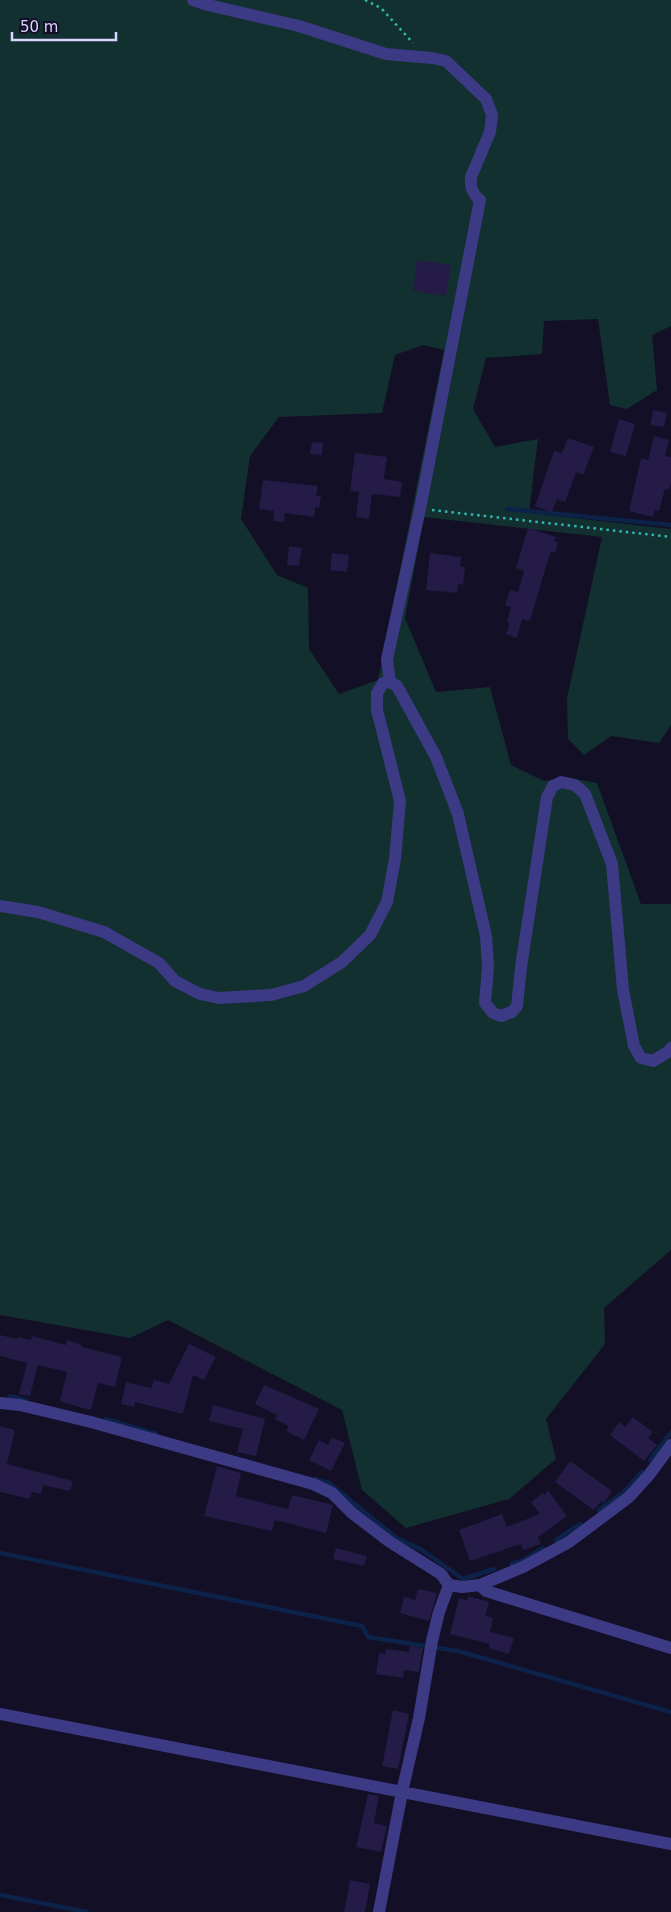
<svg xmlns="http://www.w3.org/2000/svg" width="671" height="1912" font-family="'DejaVu Sans',sans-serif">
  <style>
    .green { fill: #12302f; fill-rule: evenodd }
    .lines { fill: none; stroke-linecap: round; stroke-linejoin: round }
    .stream { stroke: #0c2248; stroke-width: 4.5 }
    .building { fill: #241b47 }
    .path { stroke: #2fb8b0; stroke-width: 2.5; stroke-dasharray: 2.5 4; stroke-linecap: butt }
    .minor { stroke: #3d3a85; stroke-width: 12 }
  </style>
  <rect width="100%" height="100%" fill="#130f26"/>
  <path class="green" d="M0,0H671V326L652,335L657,390L627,409L610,405L598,319L544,321L542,354L486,358L473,409L495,447L538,439L529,513L671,529V725L659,743L611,736L584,755L568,739L567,698L602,537L424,517L405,618L436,692L490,687L511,765L544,781L565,777L597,783L641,904H671V1250L604,1308L605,1344L546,1419L556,1459L509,1499L406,1528L362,1490L342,1410L168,1320L130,1338L0,1315ZM423,345L444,350L378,680L339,694L309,649L308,588L277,575L241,519L250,456L279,417L382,413L395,355Z"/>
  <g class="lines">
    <path class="stream" d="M507,509L671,525
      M10,1396L25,1400
      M106,1419L156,1434
      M650,1460L671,1432
      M315,1479L329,1483L398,1539L422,1550L463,1579L494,1569
      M599,1510L624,1492L642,1472
      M556,1540L580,1524
      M0,1553L362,1626L368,1637L458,1651L671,1712
      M512,1564L524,1560L543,1548
      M0,1895L87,1912"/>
  </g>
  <path class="building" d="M417,260L451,265L446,296L413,291Z
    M653,410L667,413L664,427L650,425Z
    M619,419L635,424L626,456L610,452Z
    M654,436L669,440L665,456L671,457V483L669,490L665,489L659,511L655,510L653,517L629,511L641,458L648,460Z
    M568,438L594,447L583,475L576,472L565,502L557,499L552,512L535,506L554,451L562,453Z
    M312,442L323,443L322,455L310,454Z
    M355,453L387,457L384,479L402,482L400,497L372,494L369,519L356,517L359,492L350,491Z
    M263,480L318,486L316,496H321L319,508L315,507L314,517L285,513L284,522L273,521L274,511L259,509Z
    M528,528L556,537L554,541L558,542L555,553L551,552L549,556L530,621L522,619L517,638L506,634L510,623L507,622L511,607L505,605L510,590L518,592L524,571L516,568Z
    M289,546L302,548L299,566L287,565Z
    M332,553L349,555L347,572L330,570Z
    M430,553L461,557L460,566L465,567L463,585L458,584L457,593L426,590Z
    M0,1335L17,1339L18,1337L31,1340L32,1336L66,1345L67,1340L82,1345V1347L122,1357L115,1387L98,1383L91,1410L79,1407L60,1401L67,1372L38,1365L30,1396L19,1394L27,1363L0,1356Z
    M189,1344L216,1357L204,1380L193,1375L183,1414L135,1402L134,1407L121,1404L126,1382L151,1388L154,1380L169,1384Z
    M264,1385L319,1409L304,1440L286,1431L289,1426L275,1419L277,1415L255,1404Z
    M213,1405L265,1419L256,1456L237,1452L243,1429L209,1421Z
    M633,1417L653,1432L648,1438L657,1445L644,1461L610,1435L619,1422L625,1427Z
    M0,1426L15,1430L7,1464L73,1481L70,1491L43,1485L41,1494L32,1492L30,1499L0,1492Z
    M332,1437L345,1443L331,1471L309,1460L319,1440L328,1445Z
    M570,1461L612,1491L604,1503L601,1501L594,1510L555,1482Z
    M217,1466L241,1473L236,1496L288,1509L292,1495L333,1505L326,1533L275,1520L272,1531L204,1516Z
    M548,1490L567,1516L538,1537L541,1544L523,1550L521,1544L470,1561L459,1530L502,1514L507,1527L540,1514L531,1502L543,1493L545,1495Z
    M336,1548L367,1556L364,1566L333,1559Z
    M418,1589L437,1593L429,1621L400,1613L404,1597L415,1600Z
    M468,1596L489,1602L485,1616L493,1618L490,1632L514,1638L509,1654L489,1648L490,1644L450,1634L459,1598L467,1601Z
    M410,1646L423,1648L419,1672L404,1670L403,1678L376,1674L379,1653L385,1654L386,1649L409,1652Z
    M393,1710L409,1714L398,1769L382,1766Z
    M368,1794L379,1796L374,1823L387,1826L381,1852L356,1847Z
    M350,1880L370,1884L365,1912H344Z"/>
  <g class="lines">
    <path class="path" d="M365,0L381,8L413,43
      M432,510L671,537"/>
    <path class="minor" d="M193,0L208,5L299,26L386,54L432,58L446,61L486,99L492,115L490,132L471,177C470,187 472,194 480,200L420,509L387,659L390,682
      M0,906L38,912L104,932L159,963L175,981L200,994L219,998L271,995L304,986L342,962L370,935L387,902L395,859L400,801L377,710V693L383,683L390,682L397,686L436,757L458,814L486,936L488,967L485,1003L493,1013L501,1016L512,1012L517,1006L521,967L547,797L553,786L561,782L575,785L585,794L612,864L623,990L634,1046L641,1058L653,1061L668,1052L671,1048
      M0,1403L20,1405L91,1422L313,1484L332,1493L352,1513L390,1542L441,1574L449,1585L462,1587L480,1585L523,1567L569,1542L629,1497L649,1475L671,1445
      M480,1585L486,1591L671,1648
      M0,1714L671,1844
      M379,1912L402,1792L419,1718L432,1641L439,1612L449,1585"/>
  </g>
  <path d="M12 32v8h104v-8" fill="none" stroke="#d9d4ff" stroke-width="2.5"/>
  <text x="20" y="32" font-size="15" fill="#d9d4ff" stroke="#130f26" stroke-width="4" paint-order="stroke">50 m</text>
</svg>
